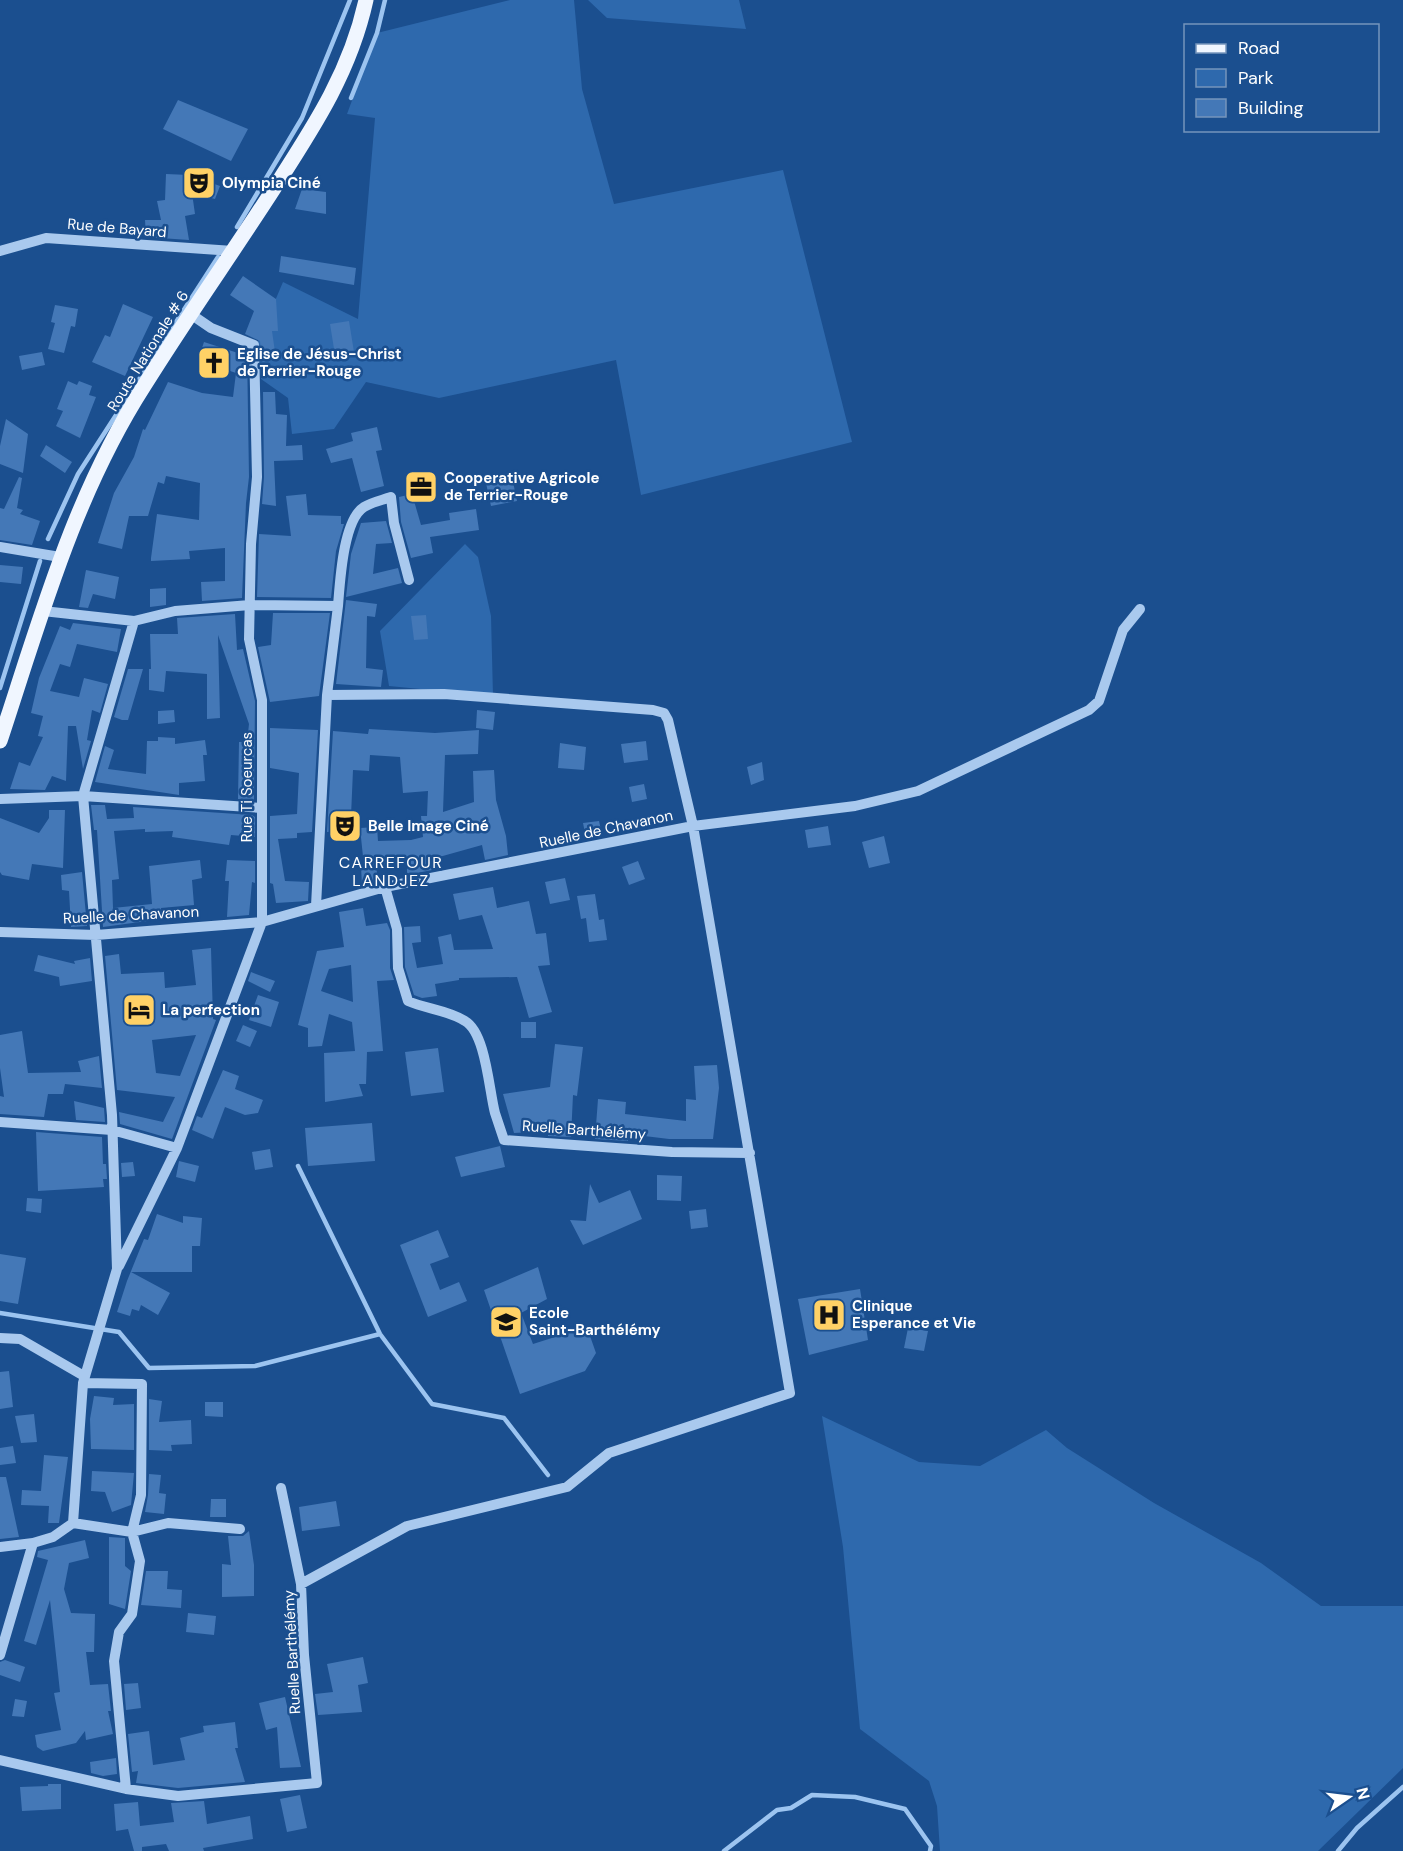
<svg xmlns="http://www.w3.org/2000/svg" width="1403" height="1851" font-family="'DM Sans',sans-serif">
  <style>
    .green { fill: #2e69ad }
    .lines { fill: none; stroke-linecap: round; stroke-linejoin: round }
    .stream { stroke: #9cc4f0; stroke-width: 4.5 }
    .building { fill: #4478b7; fill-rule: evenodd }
    .minor { stroke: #a9c9ee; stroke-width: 10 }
    .major { stroke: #f0f6ff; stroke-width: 15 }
    .labels { text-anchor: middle; stroke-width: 5; stroke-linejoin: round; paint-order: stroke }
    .poi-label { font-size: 15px; font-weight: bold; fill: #fff; stroke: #1b4f8f; text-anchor: start }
    .street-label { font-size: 15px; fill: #fff; stroke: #1b4f8f }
    .neighbourhood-label { font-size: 16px; letter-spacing: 1.5px; fill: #fff; stroke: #1b4f8f }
  </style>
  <rect width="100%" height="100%" fill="#1b4f8f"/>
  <path class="green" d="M510,0H574L582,89L614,204L783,170L852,442L641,495L616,360L439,398L366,382L334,429L292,434L288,398L261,379L258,341L283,282L358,319L375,118L347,114L377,33Z
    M588,0H739L746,29L607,18Z
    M465,544L478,557L491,616L493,696L389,686L380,631Z
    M822,1416L919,1462L980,1466L1046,1430L1067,1448L1154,1503L1261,1563L1321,1606H1403V1768L1318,1851H940L937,1806L929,1781L860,1729L843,1547Z"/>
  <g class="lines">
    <path class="stream" d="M351,98L377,33L385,0
      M237,227L302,118L350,0
      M48,539L78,474L218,257
      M0,688L40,561
      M298,1166L380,1334L432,1404L504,1418L548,1475
      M0,1313L119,1332L149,1368L255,1366L380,1334
      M724,1851L777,1810L791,1808L812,1795L855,1797L905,1809L931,1846L930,1851
      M1338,1851L1357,1828L1403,1787"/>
  </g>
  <path class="building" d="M178,100L248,129L231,161L163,129Z
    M166,174L189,175L220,186L215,199L192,193L195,214L185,216L189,240L146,237L145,220H161L157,201L165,200Z
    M302,189L326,192V214L295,209Z
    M281,256L356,268L354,285L279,272Z
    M243,276L276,299L278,331H272L276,359L262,362L260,341L245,334L254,311L230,295Z
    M123,304L153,317L125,376L92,362L105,335L110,337Z
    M55,305L78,309L75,327L71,326L64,353L48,349L55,323L51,322Z
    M349,321L354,352L335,355L330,324Z
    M204,342L238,353L240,347L247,350L249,477L246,503L242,598L202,601L201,582L225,581V548L189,551L190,559L151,561V558L157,514L199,520L200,483L166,476L164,484L158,482L148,516H129L122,549L98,543L114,493L134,457L143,429L145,430L168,382L202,393L233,397L236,373L198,360Z
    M42,352L45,365L22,370L19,356Z
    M68,381L77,385L79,381L92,386L89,395L96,397L80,438L56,426L63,411L57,409Z
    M263,392H275L276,414L287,415L286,446L302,445L303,460L274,461L276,506L262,504L264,477Z
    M6,419L28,434L23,473L0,464V446Z
    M377,427L382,450L376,451L384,486L361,492L352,458L331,463L326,449L353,441L351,433Z
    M46,445L72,462L65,473L40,456Z
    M19,477L22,478L17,508L23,510L20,514L40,521L32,545L0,540V508L4,509Z
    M512,477L517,501L491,506L486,483Z
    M428,478L430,490L416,492L414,480Z
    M306,494L308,515L341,516V524H344L336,551L331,598L257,597L259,534L291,536L286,496Z
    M412,494L421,525L450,520L449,513L476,509L479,530L430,537L433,553L411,558L401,522L399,497Z
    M386,521L392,543L376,544L373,574L398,568L402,583L346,597L351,554L361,523Z
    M0,565L23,567L21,584L0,582Z
    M86,570L119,577L115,599L93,594L88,608L79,607Z
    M166,588V605L150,607V589Z
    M346,600L377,604L375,617L367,616L366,668L383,670L381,687L336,684Z
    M273,613H330L319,696L270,702L258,647L271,645Z
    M235,614L237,650L243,649L255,701L254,800L238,799L239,742H247L249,724L218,635L220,718L207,719V674L166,671L164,692L149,690V669H151L150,634H178L177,618Z
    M426,615L428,639L414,640L411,616Z
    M73,623L121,629L117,652L77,644L70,667L60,664L50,691L79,697L84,678L108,684L100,713L92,710L87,740L91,741L83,769L76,726H68L66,781L52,776L45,790L10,789L19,762L30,766L43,737L38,736L43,716L31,713L39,678L60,626L70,630Z
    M128,669H143L128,720H122L114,717Z
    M174,710L175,722L158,724V711Z
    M477,710L495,712L493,730L476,728Z
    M270,728L318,730L312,832L297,833V838L278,839L285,881L309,882L308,901L276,903L273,884L270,883V816L297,814L299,773L270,768Z
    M369,729L435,733L479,730L478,754L445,755L443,812L474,802L473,771L494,770L496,800L506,836L508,855L485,860L482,845L432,859V870L407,875V863L376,865L378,881L362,886L361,866H364L360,828L377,827L378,841L411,840L423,837L421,816H427L428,791L403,793L400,757L370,755L369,771L353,770L351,816H356L357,838H339V831L327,832L333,731L368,734Z
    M158,737L175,738V744L205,740L207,755H203L205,781L179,783V795L95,782L105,746L114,750L108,769L146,774L147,741H158Z
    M646,741L648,760L624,763L621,744Z
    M560,743L586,747L584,770L558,768Z
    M762,762L764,780L751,785L747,767Z
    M644,784L647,799L632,802L629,787Z
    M91,805H105L107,819L134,818L133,807L252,815L255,817V837L231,835L229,845L172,837L173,831L145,832V829L114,831L119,879L112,880L113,908L152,904L149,866L200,860L202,878L192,880L194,905L161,908L162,919L103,927L97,830H94Z
    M49,810H65L63,868L32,864L29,880L2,875L0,872V818L39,833L49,818Z
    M599,821L602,835L586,838L583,823Z
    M828,826L831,845L808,848L805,830Z
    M884,836L890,863L869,868L862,842Z
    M227,860L255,861V883L252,882L249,915L227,917L229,881H225Z
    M638,861L645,879L629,885L622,867Z
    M82,872L87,926L71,927L69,891L62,890L61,875Z
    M565,878L570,900L550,904L545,882Z
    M493,887L497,908L529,901L536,934L546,933L550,965L538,966L552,1012L529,1018L517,977L459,978V980L435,984L437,996L422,998L414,995L405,967L404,927L420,926L421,942L412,943L417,968L443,964L438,937L451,934L454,950L493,949L482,915L459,920L453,894Z
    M595,894L599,920L604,919L607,940L589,942L586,918L581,919L577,896Z
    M363,908L366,926L387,923L390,930V968L394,980L377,981L383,1051L367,1052L366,1084H359L363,1096L325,1102L324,1053L355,1051L352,1022L329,1014L322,1046L308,1047V1028L298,1025L317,951L344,947L339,912ZM351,965L353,1002L321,991L329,969Z
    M211,948L213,1019L216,1020L172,1139L120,1124L119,1112L163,1122L175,1097L117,1090L105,956L119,954L121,974L164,972L165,988L196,985L192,950ZM196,1035L180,1076L156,1073L152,1040Z
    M38,955L75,964L74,961L90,958L92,981L60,986L59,977L34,971Z
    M251,972L275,981L270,992L248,981Z
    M258,995L279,1002L271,1027L249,1020Z
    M521,1022H536V1038H521Z
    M243,1025L257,1031L250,1047L236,1041Z
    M22,1031L28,1073L81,1072L78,1061L99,1056L102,1088L65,1084L63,1094H48L44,1117L0,1114V1096L4,1097L0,1068V1035Z
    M555,1044L583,1047L577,1096L573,1095L571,1137L548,1136V1131L514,1133L503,1094L550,1087Z
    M438,1048L444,1092L411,1096L405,1052Z
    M717,1065L719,1088L713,1139H669L628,1134V1141L595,1139L598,1099L626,1102L625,1114L686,1121V1099L696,1100L694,1066Z
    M223,1070L239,1076L235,1089L263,1100L258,1113L245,1115L225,1107L213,1139L192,1130L197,1116L202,1118Z
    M74,1101L104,1108L105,1122L76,1120Z
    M372,1123L375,1161L308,1166L305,1128Z
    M36,1132L102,1137L103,1164H106L107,1179H103L104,1187L38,1191Z
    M500,1146L505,1167L461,1177L455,1157Z
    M270,1149L273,1167L255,1170L252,1152Z
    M179,1161L199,1166L195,1182L176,1177Z
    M133,1162L135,1176L122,1177L121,1163Z
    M657,1175L682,1176L681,1201L657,1200Z
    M590,1184L599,1203L630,1190L642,1219L583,1245L570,1220L586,1221Z
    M27,1198L42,1199L41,1213L26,1211Z
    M706,1209L708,1227L691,1229L689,1211Z
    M157,1214L183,1223V1216L202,1218L200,1246H192V1272H131L170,1293L158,1315L141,1305L139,1311L132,1309L130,1316L117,1312L127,1281L144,1239L148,1240Z
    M438,1230L449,1257L430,1264L440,1290L459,1282L467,1301L428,1317L400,1245Z
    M0,1254L26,1258L18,1304L0,1301Z
    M538,1267L547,1299L521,1313L533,1344L577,1330L590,1336L596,1353L585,1371L520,1394L484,1290Z
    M860,1289L868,1340L809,1355L798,1299Z
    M908,1328L928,1331L924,1351L904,1348Z
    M9,1371L13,1407L0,1409V1372Z
    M94,1396L114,1398L113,1405L134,1404V1450L91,1449L90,1419Z
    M149,1399L162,1401L159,1422L191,1420L192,1444L171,1445L172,1451L149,1450Z
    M205,1402H223V1417L205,1416Z
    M34,1414L37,1442L21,1443L15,1416Z
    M13,1446L16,1463L0,1465V1448Z
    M44,1455L68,1457L59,1523H48L49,1506L21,1505L22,1490L41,1491Z
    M92,1471L134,1473L131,1505L112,1512L105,1492L91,1491Z
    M149,1474L161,1475L159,1493L166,1494L164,1514L145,1512L148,1495Z
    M0,1477H6L19,1537L0,1539Z
    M211,1499H226V1517H210Z
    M336,1501L340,1526L302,1531L299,1507Z
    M249,1531L254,1565V1596L222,1597V1564L231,1565L228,1536H243Z
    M109,1537L125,1538V1566L131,1571L125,1609L109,1604Z
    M85,1540L89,1558L69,1563L64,1589L71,1613L95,1614L94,1652H86L90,1685L108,1684L111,1711H108L113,1734L86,1740L85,1731L76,1743L43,1751L37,1747L35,1735L61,1730L54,1693L60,1692L50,1600L36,1645L24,1641L48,1560L37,1557L38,1551Z
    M146,1571H168L167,1589L182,1590L181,1608L141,1605Z
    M188,1613L216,1616L214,1635L186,1632Z
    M363,1657L368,1683L358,1685L362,1712L318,1715L315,1694L333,1692L327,1664Z
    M5,1660L25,1667L20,1682L0,1675V1662Z
    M138,1683L141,1708L126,1710L124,1684Z
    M285,1697L301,1767L280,1768L277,1727L266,1730L259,1703Z
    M15,1699L27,1701L24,1717L12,1716Z
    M235,1722L238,1748H235L245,1782L178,1788L136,1783L138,1771L132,1772L128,1734L149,1731L153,1765L185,1760L180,1738L204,1732L203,1726Z
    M116,1758L117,1774L103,1776L91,1773L90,1762Z
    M48,1784H61V1809L22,1811L20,1787L48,1786Z
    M300,1795L307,1828L287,1832L280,1799Z
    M204,1801L207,1824L250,1816L253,1839L203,1848L204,1851H169L166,1844L142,1847V1851H134L128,1829L116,1831L114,1804L138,1802L140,1826L174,1822L171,1803Z"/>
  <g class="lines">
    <path class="minor" d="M0,251L46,238L233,251
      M0,547L60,557
      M338,606C340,582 343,520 364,507C372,502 383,500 391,497L394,523L409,580
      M43,611L134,621L175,611L250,605L338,606L327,695L316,906
      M0,799L83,796L262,808
      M385,887L397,929L398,968L408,1001C426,1009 448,1010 465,1021C486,1033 489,1091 495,1113C498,1122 501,1131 504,1140L672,1152L750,1153
      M0,932L96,935L262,922L385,887L693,826L855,806L918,791L1089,710L1099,701L1123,630L1140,609
      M0,1122L112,1130L177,1148
      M119,1266L177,1148L262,922V700L249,639L251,544L257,477L254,345L211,328L192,315
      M0,1338L20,1339L84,1376
      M83,1383L142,1384L141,1495L132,1532L168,1523L240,1529
      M281,1488L301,1584
      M73,1523L132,1532L140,1561L132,1614L119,1632L114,1661L126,1789
      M0,1547L33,1543
      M0,1655L33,1543L53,1537L73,1523L83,1383L117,1269L112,1115L83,796L134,621
      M0,1760L126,1789L178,1796L317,1783L304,1655L301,1584L407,1526L567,1487L609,1453L790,1393L693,826L668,720L664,713L653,710L444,694L327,695"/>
    <path class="major" d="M0,741C40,620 74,495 144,386C185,320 231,255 273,190C313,128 350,73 366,0"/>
  </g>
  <defs>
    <symbol id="theatre-square" viewBox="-11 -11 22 22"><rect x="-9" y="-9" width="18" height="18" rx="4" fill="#ffd166" stroke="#1b4f8f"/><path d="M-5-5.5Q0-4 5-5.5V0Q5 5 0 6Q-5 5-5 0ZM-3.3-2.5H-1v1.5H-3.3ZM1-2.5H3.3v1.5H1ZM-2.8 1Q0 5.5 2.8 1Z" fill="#111"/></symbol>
    <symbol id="church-square" viewBox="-11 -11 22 22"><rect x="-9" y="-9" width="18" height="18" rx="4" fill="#ffd166" stroke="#1b4f8f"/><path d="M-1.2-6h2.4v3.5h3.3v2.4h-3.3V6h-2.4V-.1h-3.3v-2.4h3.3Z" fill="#111"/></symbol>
    <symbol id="office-square" viewBox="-11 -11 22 22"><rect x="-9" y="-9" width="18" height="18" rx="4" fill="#ffd166" stroke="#1b4f8f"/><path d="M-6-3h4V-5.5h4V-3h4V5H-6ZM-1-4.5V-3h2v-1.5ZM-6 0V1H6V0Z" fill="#111"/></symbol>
    <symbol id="hotel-square" viewBox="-11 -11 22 22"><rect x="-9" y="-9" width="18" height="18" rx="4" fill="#ffd166" stroke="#1b4f8f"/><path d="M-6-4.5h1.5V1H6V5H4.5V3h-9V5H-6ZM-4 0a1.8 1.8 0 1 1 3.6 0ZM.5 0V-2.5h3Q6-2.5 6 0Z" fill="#111"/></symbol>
    <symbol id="hospital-square" viewBox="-11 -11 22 22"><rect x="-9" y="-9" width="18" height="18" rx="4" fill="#ffd166" stroke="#1b4f8f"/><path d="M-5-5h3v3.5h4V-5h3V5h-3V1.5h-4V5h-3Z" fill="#111"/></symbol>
    <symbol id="school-square" viewBox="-11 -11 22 22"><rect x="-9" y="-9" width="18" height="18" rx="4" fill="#ffd166" stroke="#1b4f8f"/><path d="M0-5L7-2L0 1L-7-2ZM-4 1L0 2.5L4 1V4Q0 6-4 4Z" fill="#111"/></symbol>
  </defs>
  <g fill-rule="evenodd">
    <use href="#theatre-square" x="180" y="164" width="38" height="38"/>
    <use href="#church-square" x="195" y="344" width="38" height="38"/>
    <use href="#office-square" x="402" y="468" width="38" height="38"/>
    <use href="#theatre-square" x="326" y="807" width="38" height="38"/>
    <use href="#hotel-square" x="120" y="991" width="38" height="38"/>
    <use href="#hospital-square" x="810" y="1296" width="38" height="38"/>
    <use href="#school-square" x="487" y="1303" width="38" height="38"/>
  </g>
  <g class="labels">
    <g class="poi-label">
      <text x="222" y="188">Olympia Ciné</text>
      <text x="237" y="359">Eglise de Jésus-Christ<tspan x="237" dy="17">de Terrier-Rouge</tspan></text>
      <text x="444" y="483">Cooperative Agricole<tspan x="444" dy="17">de Terrier-Rouge</tspan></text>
      <text x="368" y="831">Belle Image Ciné</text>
      <text x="162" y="1015">La perfection</text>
      <text x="852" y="1311">Clinique<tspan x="852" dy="17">Esperance et Vie</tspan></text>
      <text x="529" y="1318">Ecole<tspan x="529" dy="17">Saint-Barthélémy</tspan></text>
    </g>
    <g class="street-label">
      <text transform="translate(117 228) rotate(5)" y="5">Rue de Bayard</text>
      <text transform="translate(148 351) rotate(-58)" y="5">Route Nationale # 6</text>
      <text transform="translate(247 787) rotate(-90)" y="5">Rue Ti Soeurcas</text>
      <text transform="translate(606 829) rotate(-12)" y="5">Ruelle de Chavanon</text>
      <text transform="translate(131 915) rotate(-3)" y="5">Ruelle de Chavanon</text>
      <text transform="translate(584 1130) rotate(4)" y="5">Ruelle Barthélémy</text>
      <text transform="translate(292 1652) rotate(-93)" y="5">Ruelle Barthélémy</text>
    </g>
    <g class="neighbourhood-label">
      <text x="391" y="868">CARREFOUR<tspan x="391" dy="18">LANDJEZ</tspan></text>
    </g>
  </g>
  <rect x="1184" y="24" width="195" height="108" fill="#1b4f8f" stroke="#7695bc" stroke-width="1.5"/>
  <rect x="1196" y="44" width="30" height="9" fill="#f0f6ff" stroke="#7695bc" stroke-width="1.5"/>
  <text x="1238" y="54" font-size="18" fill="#ffffff">Road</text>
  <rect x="1196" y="69" width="30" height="18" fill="#2e69ad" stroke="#7695bc" stroke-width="1.5"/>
  <text x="1238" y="84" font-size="18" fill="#ffffff">Park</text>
  <rect x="1196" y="99" width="30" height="18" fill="#4478b7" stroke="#7695bc" stroke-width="1.5"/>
  <text x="1238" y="114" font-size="18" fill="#ffffff">Building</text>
  <g transform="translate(1349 1797) rotate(76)" stroke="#1b4f8f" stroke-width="4.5" paint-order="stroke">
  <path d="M0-4.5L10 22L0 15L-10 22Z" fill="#ffffff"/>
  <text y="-9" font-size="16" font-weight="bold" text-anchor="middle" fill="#ffffff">N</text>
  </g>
</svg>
